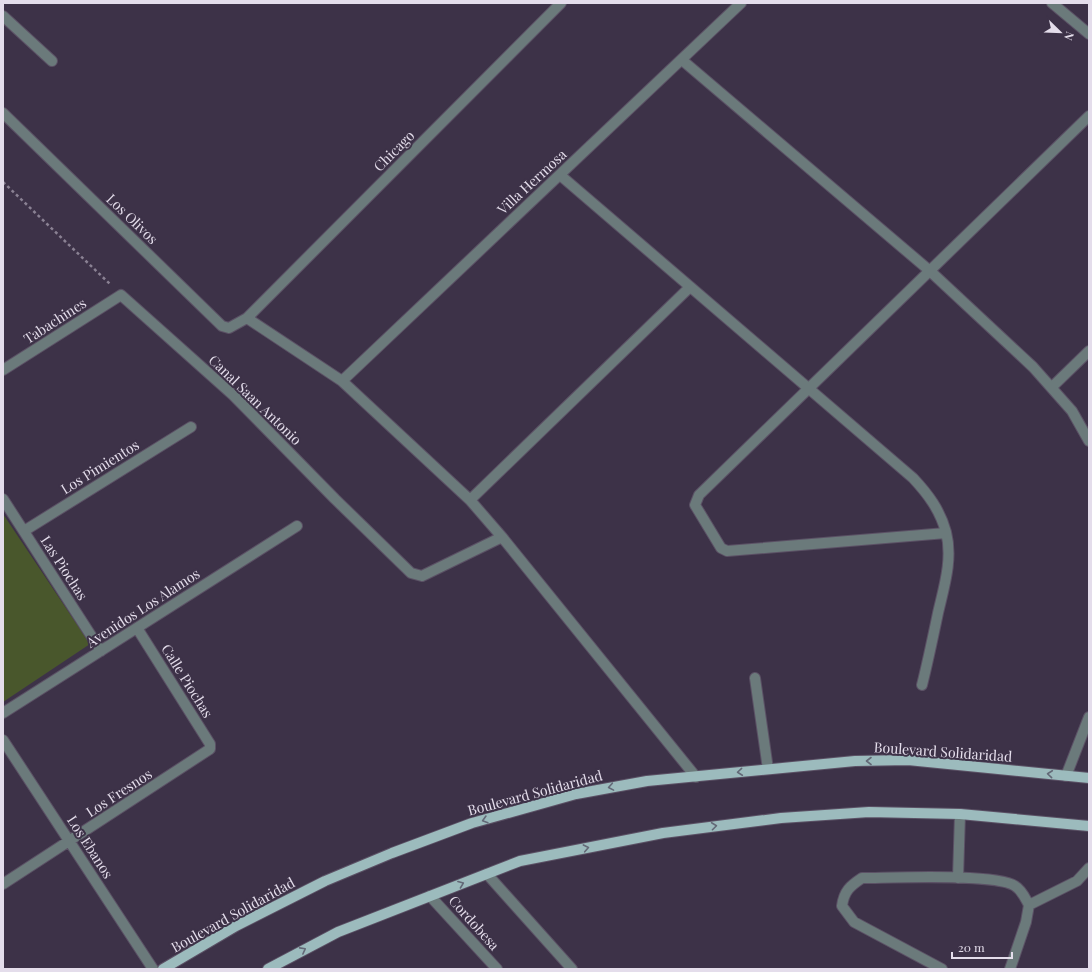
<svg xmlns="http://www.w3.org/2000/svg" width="1092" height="972" font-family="'Playfair Display',serif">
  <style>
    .green { fill: #49572c }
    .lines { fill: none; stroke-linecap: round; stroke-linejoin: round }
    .minor-casing { stroke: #5b5165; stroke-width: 12 }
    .major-casing { stroke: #5b5165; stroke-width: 12 }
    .path { stroke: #8a8193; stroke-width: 2.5; stroke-dasharray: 3 3; stroke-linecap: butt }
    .minor { stroke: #6b7a7b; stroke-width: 10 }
    .major { stroke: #9cbbbd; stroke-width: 10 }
    .oneway { stroke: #636977 }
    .labels { text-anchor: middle; stroke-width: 4; stroke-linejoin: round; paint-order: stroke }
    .street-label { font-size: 14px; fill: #e4ddeb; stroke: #3d3248 }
  </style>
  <rect width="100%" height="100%" fill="#3d3248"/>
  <path class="green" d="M3,514L90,644L3,702Z"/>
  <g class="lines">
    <defs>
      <path id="minor" d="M1052,3L1089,34
        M3,16L52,61
        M682,60L930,271L1033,367L1072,411L1089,441
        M3,113L222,326L229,328L247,318L561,3
        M560,175L913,478C928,494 940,510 946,532C953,559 944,587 938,613C933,637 928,661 922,685
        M247,318L342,381L470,500L502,537L696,777
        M3,370L121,295L233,395L335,499L411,573L422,576L502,537
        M342,381L741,3
        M1052,387L1089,351
        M3,499L101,651
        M470,500L690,287
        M24,531L191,427
        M946,533L727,551L721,548L695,505L699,495L1089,116
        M755,678L768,769
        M3,713L297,526
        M3,740L153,969
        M1066,776L1089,717
        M487,874L572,969
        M958,878L960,814
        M3,884L210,749V744L137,628
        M430,896L497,969
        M1029,905L1077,881L1089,868
        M942,969L854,922L842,906C844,891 850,886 862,878C889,878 997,873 1015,886C1022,890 1025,898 1029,905L1026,922L1010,969"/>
      <path id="major" d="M163,969L236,926L325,881L392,853L472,823L576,794L647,781L855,761L908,760L1089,778
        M268,969L338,932L520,861L663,833L781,818L869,812L960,814L1089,826"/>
    </defs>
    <use href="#minor" class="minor-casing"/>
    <use href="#major" class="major-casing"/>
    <path class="path" d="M3,182L111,285"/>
    <use href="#minor" class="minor"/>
    <use href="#major" class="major"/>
  </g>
  <defs><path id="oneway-chevron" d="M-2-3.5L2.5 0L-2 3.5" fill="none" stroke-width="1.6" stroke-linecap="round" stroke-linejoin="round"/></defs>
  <g class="oneway">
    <use href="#oneway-chevron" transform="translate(869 761) rotate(180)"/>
    <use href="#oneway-chevron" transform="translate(740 772) rotate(174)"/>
    <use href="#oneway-chevron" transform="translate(1050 774) rotate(-174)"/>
    <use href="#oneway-chevron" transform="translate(611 787) rotate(170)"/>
    <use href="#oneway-chevron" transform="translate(485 820) rotate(164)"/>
    <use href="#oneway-chevron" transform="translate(714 826) rotate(-7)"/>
    <use href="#oneway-chevron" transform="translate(586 848) rotate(-11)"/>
    <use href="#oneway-chevron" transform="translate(461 884) rotate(-21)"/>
    <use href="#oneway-chevron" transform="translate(303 950) rotate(-28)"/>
  </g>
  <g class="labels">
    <g class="street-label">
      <text transform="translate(394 151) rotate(-45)" y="5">Chicago</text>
      <text transform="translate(532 182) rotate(-43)" y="5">Villa Hermosa</text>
      <text transform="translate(132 219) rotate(44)" y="5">Los Olivos</text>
      <text transform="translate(55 321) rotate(-33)" y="5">Tabachines</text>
      <text transform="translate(255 400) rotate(44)" y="5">Canal Saan Antonio</text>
      <text transform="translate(100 467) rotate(-32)" y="5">Los Pimientos</text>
      <text transform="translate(64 568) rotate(57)" y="5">Las Piochas</text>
      <text transform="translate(143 608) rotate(-33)" y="5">Avenidos Los Alamos</text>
      <text transform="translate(187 681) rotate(58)" y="5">Calle Piochas</text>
      <text transform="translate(943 752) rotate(4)" y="5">Boulevard Solidaridad</text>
      <text transform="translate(119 793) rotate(-33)" y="5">Los Fresnos</text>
      <text transform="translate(535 793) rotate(-15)" y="5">Boulevard Solidaridad</text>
      <text transform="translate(90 847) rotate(57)" y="5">Los Ebanos</text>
      <text transform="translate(233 915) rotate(-29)" y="5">Boulevard Solidaridad</text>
      <text transform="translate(474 923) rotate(48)" y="5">Cordobesa</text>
    </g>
  </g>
  <rect width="1092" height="972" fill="none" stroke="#e4ddeb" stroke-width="8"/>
  <g transform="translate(1060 32) rotate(113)" stroke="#3d3248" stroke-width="3" paint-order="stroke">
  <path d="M0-3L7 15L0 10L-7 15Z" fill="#e4ddeb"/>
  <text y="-6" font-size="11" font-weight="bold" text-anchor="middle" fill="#e4ddeb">N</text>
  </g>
  <path d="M952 952v6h60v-6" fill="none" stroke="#e4ddeb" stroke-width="2"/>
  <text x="958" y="952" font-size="12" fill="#e4ddeb" stroke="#3d3248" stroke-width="3" paint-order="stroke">20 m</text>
</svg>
